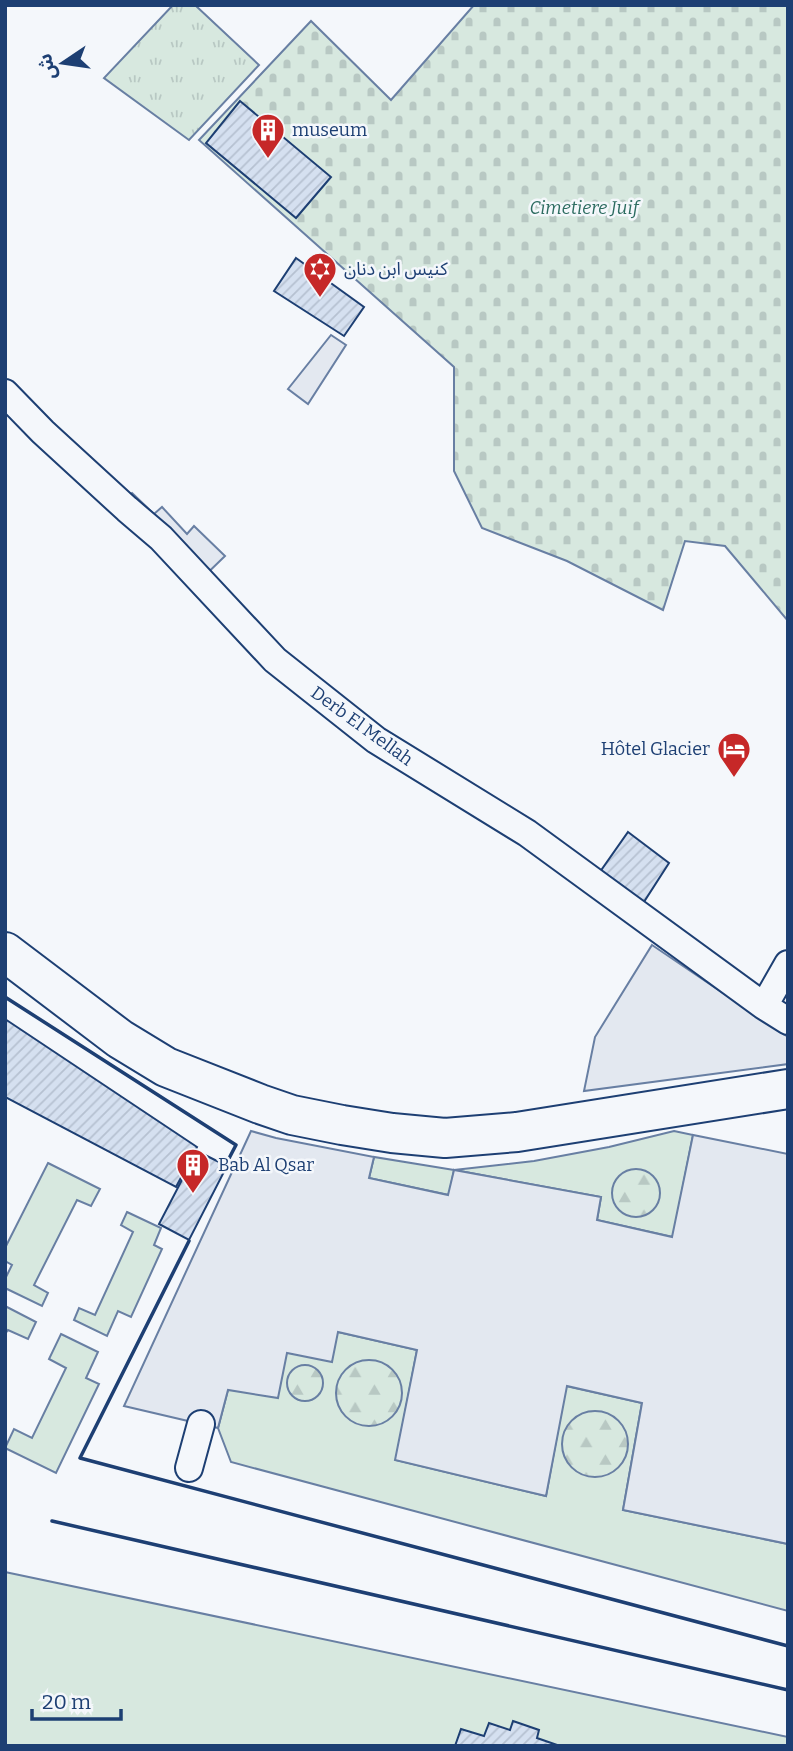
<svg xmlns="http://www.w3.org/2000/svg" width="793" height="1751" font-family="Bitter,'Noto Sans Arabic',serif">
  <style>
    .green { fill: #d7e8df; stroke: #687fa3; stroke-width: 2 }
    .forest { fill: url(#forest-firs); stroke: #687fa3; stroke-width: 2 }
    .cemetery { fill: url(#cemetery-stones); stroke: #687fa3; stroke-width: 2 }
    .park { fill: url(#park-tufts); stroke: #687fa3; stroke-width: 2 }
    .parking { fill: #e3e8f0; stroke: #687fa3; stroke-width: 2 }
    .building { fill: url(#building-hatch); stroke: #1d3f73; stroke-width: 2 }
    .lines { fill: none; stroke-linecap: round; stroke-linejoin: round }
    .street-casing { stroke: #1d3f73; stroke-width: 30 }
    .secondary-casing { stroke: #1d3f73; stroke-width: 42 }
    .street { stroke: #f4f7fb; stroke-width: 26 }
    .secondary { stroke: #f4f7fb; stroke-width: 38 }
    .wall { stroke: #1d3f73; stroke-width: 3.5 }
    .labels { text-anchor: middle; stroke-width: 5; stroke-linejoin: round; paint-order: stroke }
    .poi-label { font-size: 18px; fill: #1d3f73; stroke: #f4f7fb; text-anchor: start }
    .park-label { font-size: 18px; font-style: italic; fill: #2c6c60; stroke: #f4f7fb }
    .street-label { font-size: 18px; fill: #1d3f73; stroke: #f4f7fb }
  </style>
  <defs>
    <pattern id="forest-firs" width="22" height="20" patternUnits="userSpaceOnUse" patternTransform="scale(1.75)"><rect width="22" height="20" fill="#d7e8df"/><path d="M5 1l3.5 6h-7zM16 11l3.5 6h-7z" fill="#b8c8c3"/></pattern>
    <pattern id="cemetery-stones" width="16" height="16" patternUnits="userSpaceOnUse" patternTransform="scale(1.75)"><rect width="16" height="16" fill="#d7e8df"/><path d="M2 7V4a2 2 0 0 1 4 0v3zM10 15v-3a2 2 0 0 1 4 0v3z" fill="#b8c8c3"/></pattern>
    <pattern id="park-tufts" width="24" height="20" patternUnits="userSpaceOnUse" patternTransform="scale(1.75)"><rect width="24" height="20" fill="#d7e8df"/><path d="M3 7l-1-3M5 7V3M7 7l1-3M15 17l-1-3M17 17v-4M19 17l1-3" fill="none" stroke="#b8c8c3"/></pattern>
    <pattern id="building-hatch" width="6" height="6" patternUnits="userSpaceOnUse" patternTransform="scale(1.75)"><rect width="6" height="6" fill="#d5e0f0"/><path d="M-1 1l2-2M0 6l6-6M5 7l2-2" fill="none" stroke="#b6c1d1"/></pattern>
  </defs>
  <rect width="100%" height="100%" fill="#f4f7fb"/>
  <path class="green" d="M674,1131L693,1135L673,1237L597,1220L601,1197L454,1170L449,1195L369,1178L374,1157L454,1170L534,1161L609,1147Z
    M48,1163L100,1189L91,1206L77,1200L34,1285L48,1293L42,1306L5,1288V1279L12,1265L5,1261V1248Z
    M127,1212L161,1228L154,1245L162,1249L131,1317L118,1311L107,1336L74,1320L79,1308L95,1315L133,1232L121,1225Z
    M5,1306L36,1322L28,1339L8,1330L5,1334Z
    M338,1332L417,1350L396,1460L546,1496L566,1386L642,1403L623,1510L788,1544V1611L231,1462L218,1428L228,1390L287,1352Z
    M61,1334L98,1352L86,1378L99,1384L56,1473L5,1448L14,1429L32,1438L66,1368L49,1359Z
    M5,1572L788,1737V1746H5Z"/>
  <path class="forest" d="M612 1193a24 24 0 1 1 48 0a24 24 0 1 1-48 0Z
    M336 1393a33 33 0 1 1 66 0a33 33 0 1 1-66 0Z
    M287 1383a18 18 0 1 1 36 0a18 18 0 1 1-36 0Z
    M562 1444a33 33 0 1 1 66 0a33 33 0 1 1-66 0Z"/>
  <path class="cemetery" d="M474,5H788V621L725,546L685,541L663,610L567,561L482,528L454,471V367L199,140L311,21L391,100Z"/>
  <path class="park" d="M173,5H195L259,65L189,140L104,78Z"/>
  <path class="parking" d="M331,335L346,345L308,404L288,389Z
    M132,493L154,514L162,507L187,534L194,526L225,556L194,586L113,509Z
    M652,945L788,1037V1064L584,1091L595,1037Z
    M251,1131L276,1138L374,1157L369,1178L448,1195L454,1170L601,1197L597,1220L672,1237L693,1135L788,1154V1544L623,1510L642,1403L567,1386L546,1496L395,1460L417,1350L338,1332L332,1362L287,1353L278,1398L228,1390L218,1428L124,1406Z"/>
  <path class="building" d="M240,101L331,177L296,218L206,143Z
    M296,258L364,307L344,336L274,291Z
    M628,832L669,863L640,908L595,879Z
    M5,1019L197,1147L176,1187L5,1097Z
    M197,1151L227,1166L189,1240L159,1224Z
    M513,1721L539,1730L537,1738L560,1746H455L461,1729L484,1736L489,1723L510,1730Z"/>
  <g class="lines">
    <defs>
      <path id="street" d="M5,393L43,432L127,509L161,538L275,660L376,740L527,833L764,1006
        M788,964L764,1006L788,1021
        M189,1468L201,1424"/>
      <path id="secondary" d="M5,952L120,1039L166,1067L260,1104L292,1115L342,1125L392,1133L445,1138L517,1132L788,1089"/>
    </defs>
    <use href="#street" class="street-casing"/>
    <use href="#secondary" class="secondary-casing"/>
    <use href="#street" class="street"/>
    <use href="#secondary" class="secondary"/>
    <path class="wall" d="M5,997L236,1145L225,1166
      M189,1241L80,1458L788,1646
      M52,1521L788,1690"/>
  </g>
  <defs>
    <symbol id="building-pin" viewBox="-11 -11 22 30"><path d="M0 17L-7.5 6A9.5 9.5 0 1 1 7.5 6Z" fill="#c62828" stroke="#f4f7fb"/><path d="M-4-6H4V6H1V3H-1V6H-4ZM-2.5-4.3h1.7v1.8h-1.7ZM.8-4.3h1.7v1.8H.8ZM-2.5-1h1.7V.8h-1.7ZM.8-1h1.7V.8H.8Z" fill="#fff"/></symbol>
    <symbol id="synagogue-pin" viewBox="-11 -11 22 30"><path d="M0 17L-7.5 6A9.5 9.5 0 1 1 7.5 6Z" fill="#c62828" stroke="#f4f7fb"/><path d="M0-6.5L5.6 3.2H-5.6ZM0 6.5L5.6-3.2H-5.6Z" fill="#fff"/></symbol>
    <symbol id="hotel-pin" viewBox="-11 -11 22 30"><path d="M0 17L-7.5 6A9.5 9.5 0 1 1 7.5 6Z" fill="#c62828" stroke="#f4f7fb"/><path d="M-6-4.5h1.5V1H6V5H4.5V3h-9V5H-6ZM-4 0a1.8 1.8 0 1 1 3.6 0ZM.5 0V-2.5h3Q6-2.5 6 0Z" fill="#fff"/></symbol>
  </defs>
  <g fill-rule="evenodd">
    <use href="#building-pin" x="249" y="111" width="38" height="52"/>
    <use href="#synagogue-pin" x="301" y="250" width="38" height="52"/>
    <use href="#hotel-pin" x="715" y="730" width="38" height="52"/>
    <use href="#building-pin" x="174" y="1146" width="38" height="52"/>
  </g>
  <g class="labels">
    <g class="poi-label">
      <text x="292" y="136">museum</text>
      <text x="344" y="275">كنيس ابن دنان</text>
      <text x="710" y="755" text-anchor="end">Hôtel Glacier</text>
      <text x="218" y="1171">Bab Al Qsar</text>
    </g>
    <g class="park-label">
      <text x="584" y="214">Cimetiere Juif</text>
    </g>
    <g class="street-label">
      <text transform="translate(362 726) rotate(36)" y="6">Derb El Mellah</text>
    </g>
  </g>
  <rect width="793" height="1751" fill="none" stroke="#1d3f73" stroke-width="14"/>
  <g transform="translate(63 63) rotate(257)" stroke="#f4f7fb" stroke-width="5" paint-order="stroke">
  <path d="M0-5L12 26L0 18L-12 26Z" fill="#1d3f73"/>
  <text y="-10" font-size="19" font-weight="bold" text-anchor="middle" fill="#1d3f73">ش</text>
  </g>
  <path d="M32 1709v10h89v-10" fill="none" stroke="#1d3f73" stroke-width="3.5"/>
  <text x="42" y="1709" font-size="21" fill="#1d3f73" stroke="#f4f7fb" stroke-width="5" paint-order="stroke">20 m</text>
</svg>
